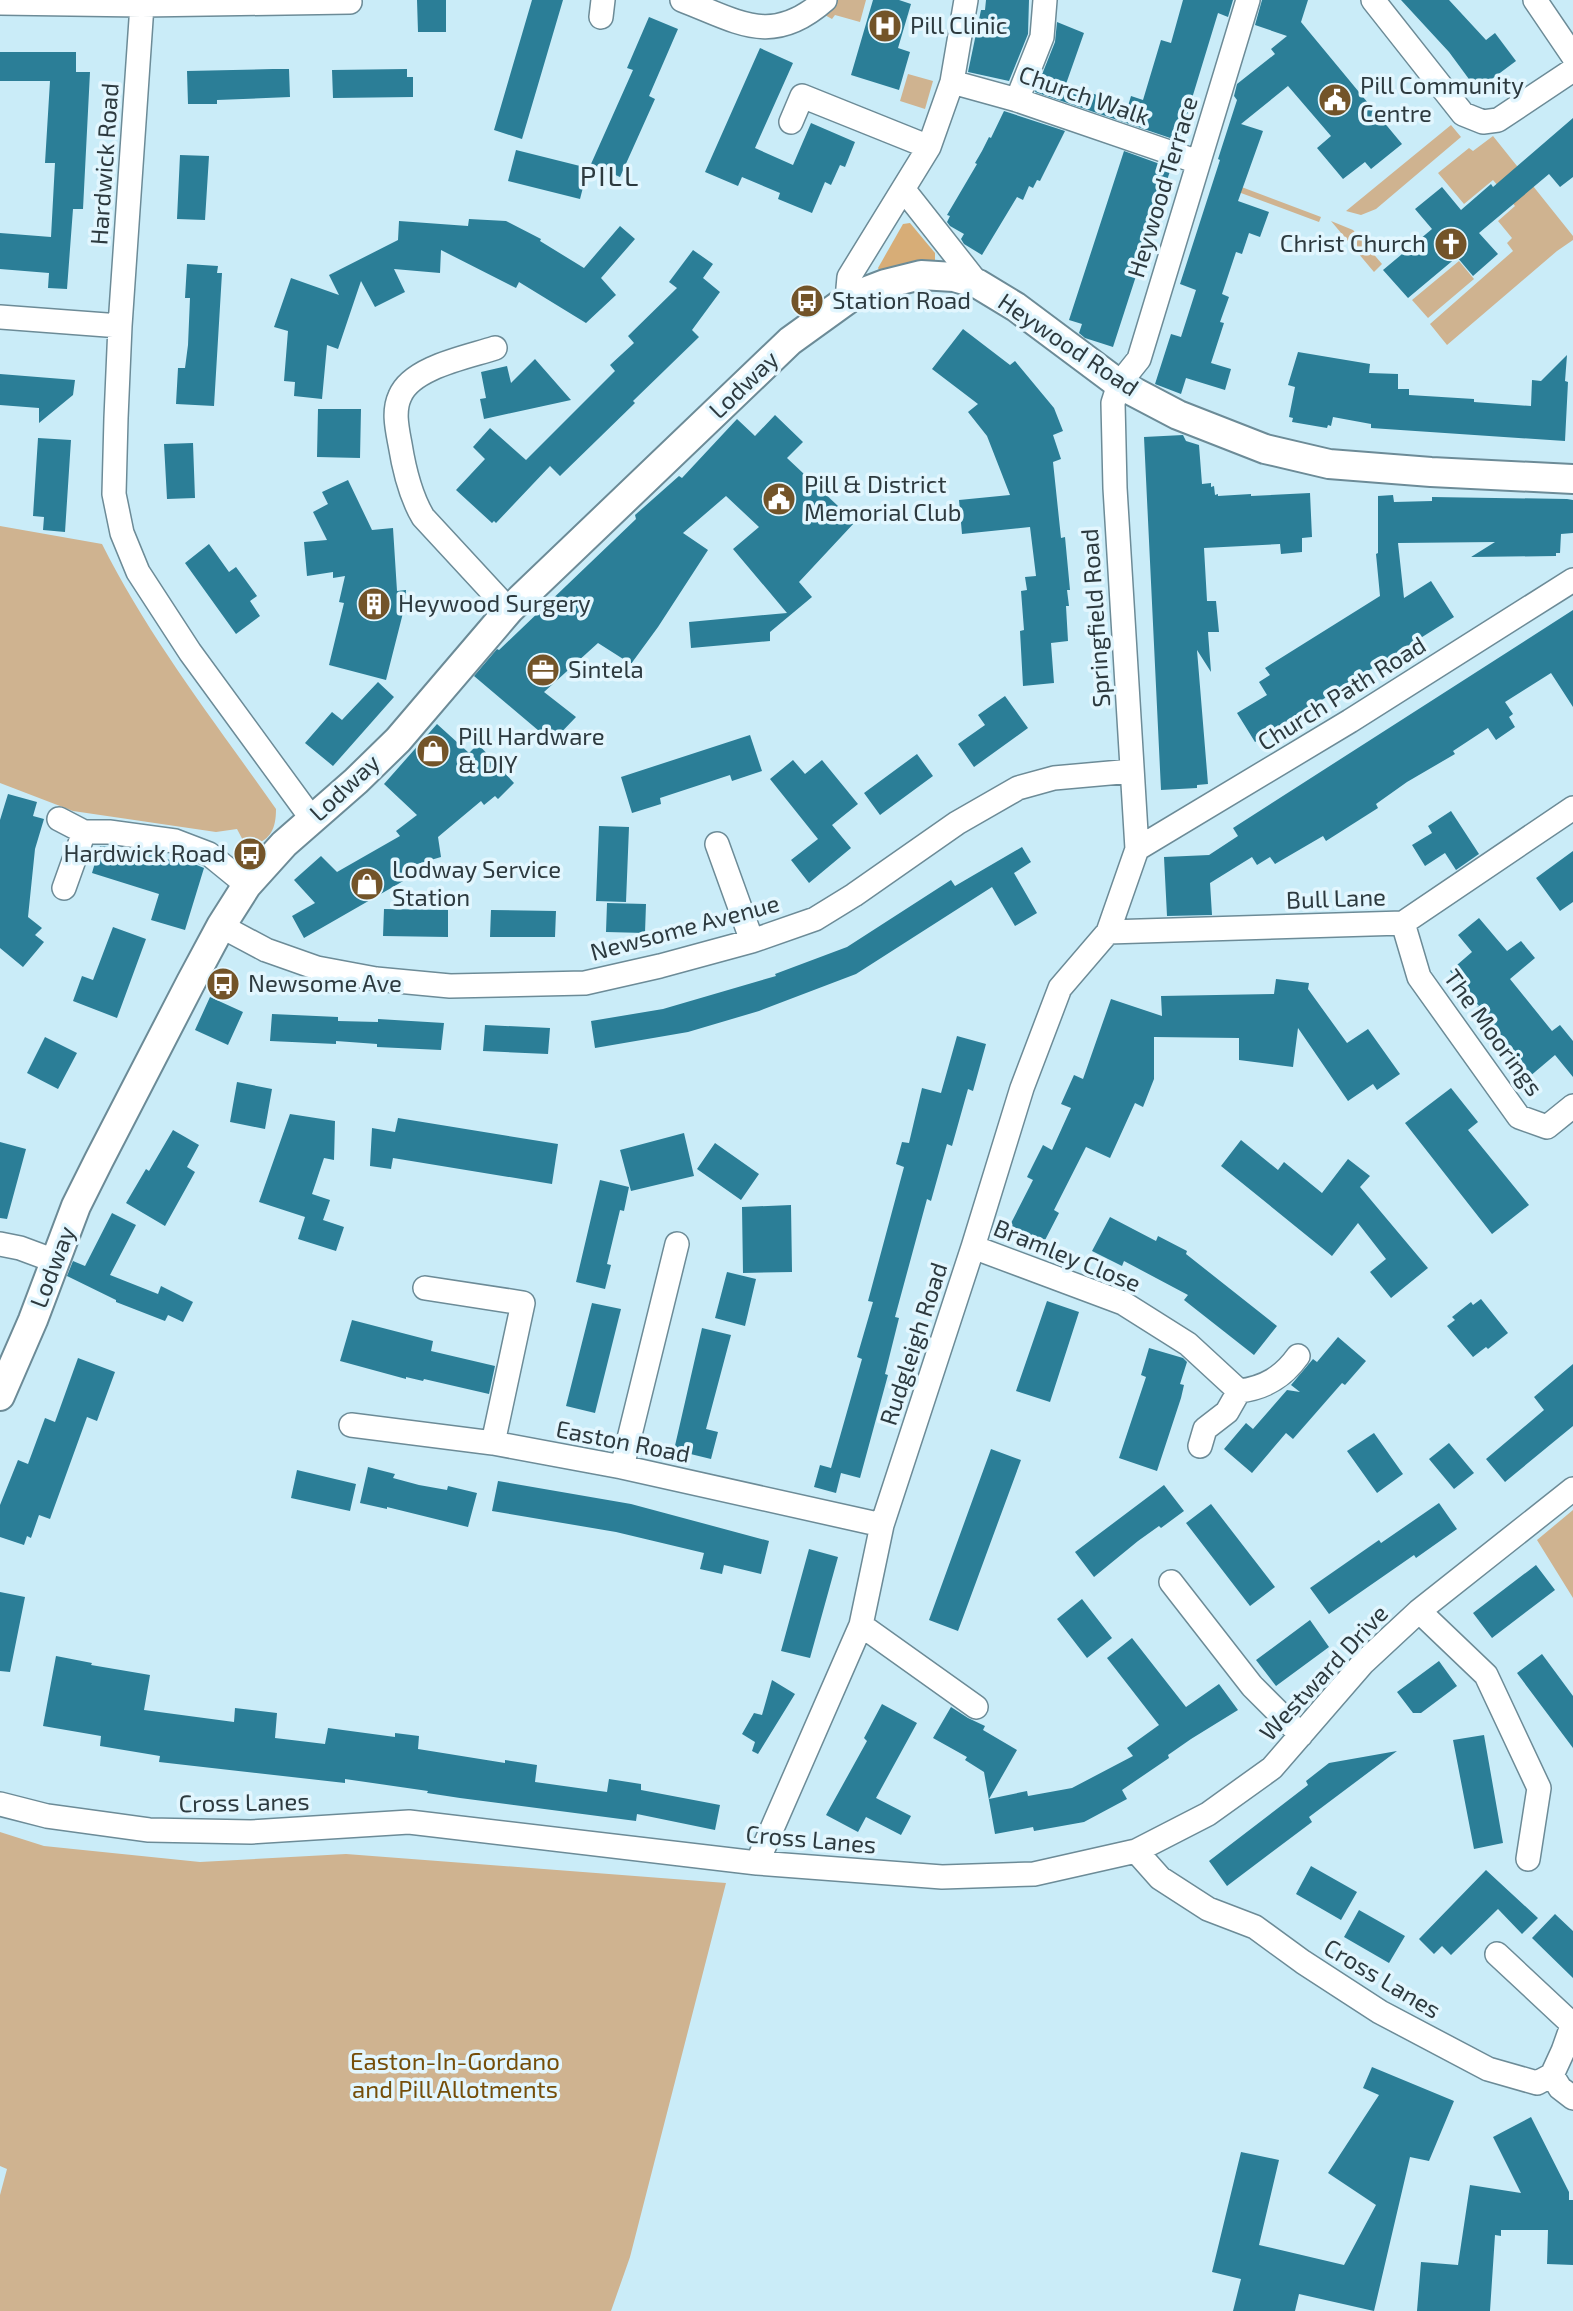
<svg xmlns="http://www.w3.org/2000/svg" width="1573" height="2311" font-family="'Exo 2',sans-serif">
  <style>
    .green { fill: #cfb390 }
    .forest { fill: #d7ad77 }
    .building { fill: #2b7e97 }
    .lines { fill: none; stroke-linecap: round; stroke-linejoin: round }
    .minor-casing { stroke: #6c8b97; stroke-width: 26 }
    .tertiary-casing { stroke: #6c8b97; stroke-width: 32 }
    .minor { stroke: #fff; stroke-width: 23 }
    .tertiary { stroke: #fff; stroke-width: 28 }
    .labels { text-anchor: middle; stroke-width: 7; stroke-linejoin: round; paint-order: stroke }
    .poi-label { font-size: 24px; fill: #2d3a3f; stroke: #e2f6fe; text-anchor: start }
    .street-label { font-size: 24px; fill: #2d3a3f; stroke: #e2f6fe }
    .park-label { font-size: 24px; fill: #754d08; stroke: #e2f6fe }
    .quarter-label { font-size: 28px; letter-spacing: 2px; fill: #2d3a3f; stroke: #e2f6fe }
  </style>
  <rect width="100%" height="100%" fill="#caecf8"/>
  <path class="green" d="M831,0H866L860,22L835,15L832,19L823,14Z
    M908,74L933,81L925,109L900,101Z
    M1451,125L1461,137L1376,209L1361,215L1346,211Z
    M1493,136L1573,236V240L1557,251L1447,345L1430,324L1513,251L1507,243L1512,238L1498,221L1515,206L1493,180L1464,204L1438,173L1469,148L1473,151Z
    M1215,177L1321,217L1319,222L1214,183Z
    M1331,221L1353,230L1382,264L1374,272Z
    M1459,261L1474,279L1428,318L1412,300Z
    M0,526L102,544C149,638 215,722 276,809C276,832 269,841 247,848L237,829L216,832L73,811L0,783Z
    M1573,1510V1598L1537,1540Z
    M0,1832L44,1846L200,1862L346,1854L726,1883L630,2257L611,2311H0V2195L7,2169L0,2166Z"/>
  <path class="forest" d="M910,223L935,253V260L881,274L878,268L903,224Z"/>
  <path class="building" d="M417,0H446V32H418Z
    M532,0H563L522,139L494,130Z
    M873,0H899L911,4L898,48L910,52L899,90L851,75Z
    M986,0H1029L1028,34L1009,81L968,72L981,10H985Z
    M1183,0H1233L1228,17L1218,13L1179,141L1035,92L1055,42L1057,22L1084,33L1066,84L1128,106L1131,96L1143,100L1161,40L1171,43Z
    M1262,0H1308L1301,22L1402,144L1371,169L1365,162L1343,179L1317,148L1331,136L1288,86L1241,124L1263,131L1238,201L1269,212L1260,237L1249,233L1242,254L1236,252L1222,294L1229,297L1220,322L1224,323L1211,363L1231,369L1225,390L1186,378L1181,394L1155,384L1171,334L1181,337L1196,290L1180,284L1220,160L1218,159L1237,100L1234,96L1237,84L1275,54L1271,49L1287,36L1255,25Z
    M1401,0H1449L1486,40L1495,33L1516,61L1477,90L1449,52Z
    M649,17L678,29L649,96L655,99L620,177L591,164L633,70L627,68Z
    M760,48L793,63L755,148L793,165L811,123L855,142L845,167L840,165L831,185L825,182L812,213L778,199L780,193L742,177L738,186L705,172Z
    M0,52H76V72H90L83,209H73L67,289L48,288L49,273L0,269V233L51,237L55,163H45L50,81H0Z
    M273,69H289L290,97L217,100V104H188L187,71Z
    M407,69V77H413V97L333,98L332,70Z
    M1004,111L1065,131L1040,181L1037,180L1033,188L1029,186L1023,200L1017,197L982,255L964,244L961,239L964,234L950,226L947,222L950,216L947,215L977,164L975,163L982,151L989,137L991,138Z
    M1573,118V177L1560,187L1549,174L1479,233L1498,254L1473,276L1457,257L1408,298L1383,270L1432,229L1415,209L1442,187L1461,210L1491,184L1493,187Z
    M516,150L588,168L580,199L508,181Z
    M1124,151L1171,168L1113,347L1085,338L1079,333L1082,324L1069,320Z
    M180,155L209,156L205,220L177,219Z
    M469,219L506,221L541,239L540,241L584,268L620,226L635,239L601,278L616,295L586,323L519,282L516,288L441,250L440,273L394,269L405,292L375,307L361,281L338,349L327,345L322,399L294,396L295,382L284,381L288,331L274,327L291,278L339,295L329,275L398,240L399,221L468,226Z
    M693,250L713,264L703,278L720,292L692,330L699,337L633,401L635,403L560,476L550,466L496,523L494,521L492,523L456,490L485,459L473,447L490,428L526,460L615,371L610,365L634,343L628,336L677,288L669,282Z
    M187,264L218,266L217,273H222L214,406L176,404L178,368H185L188,345L190,298H185Z
    M963,329L1010,365L1015,361L1054,408L1063,431L1053,435L1061,459L1053,462L1061,538L1065,537L1070,590H1067L1069,606H1066L1068,641L1051,643L1054,683L1023,686L1020,631L1024,630L1021,591L1027,590L1025,577L1036,576L1030,527L962,534L959,500L1010,495L987,436L968,412L978,404L932,369Z
    M1298,352L1370,364L1369,373L1398,374V389H1409V395L1474,399V402L1531,406L1532,380L1541,381L1567,355L1565,381L1568,382L1565,441L1371,428V424L1333,417L1331,426L1328,425L1327,428L1292,422L1293,418L1289,417L1295,387L1288,385Z
    M535,359L571,400L484,419L480,399L486,398L481,372L507,366L511,383Z
    M0,374L75,380L73,395L39,423V408L0,405Z
    M318,409H361L360,458L317,457Z
    M775,415L803,442L787,458L855,522L799,582L812,597L770,632V641L691,648L689,622L787,613L733,549L759,527L726,496L683,533L708,550L658,627L631,664L598,643L544,692L576,717L552,742L474,676L497,649L499,650L636,519L635,515L679,476L682,478L737,419L755,436Z
    M1183,435L1186,441L1199,445L1202,484L1211,483V487L1214,486L1215,495L1218,494V496L1251,494V496L1310,493L1312,537L1302,538V552L1281,554L1280,544L1204,548L1207,601H1216L1219,632H1208L1211,672L1197,650L1208,784L1197,785V788L1161,790L1144,437Z
    M38,438L71,440L65,532L43,530L44,517L33,516Z
    M193,443L195,498L167,499L164,444Z
    M348,480L372,530L393,528L397,591L406,590L405,605L386,680L329,665L344,603L339,602L345,576L333,578V572L307,576L304,542L327,540L313,512L328,504L322,492Z
    M1393,495L1394,502L1432,501V497L1567,499L1573,500V533L1561,534L1560,553H1556V556L1471,557L1495,542L1398,543L1404,598L1431,581L1454,617L1255,742L1237,713L1267,695L1259,682L1270,675L1265,668L1380,596L1376,554L1378,553V496Z
    M209,544L229,572L236,567L257,596L250,601L260,616L236,634L185,563Z
    M1573,610V707L1551,673L1505,702L1513,714L1509,717L1515,727L1496,740L1488,728L1453,751L1455,754L1407,782L1376,804L1378,808L1326,841L1323,836L1275,864L1270,857L1257,865L1252,857L1210,883L1212,915L1167,916L1164,857L1209,855L1238,836L1233,828Z
    M378,682L394,697L333,766L305,743L332,712L342,720Z
    M1005,696L1028,728L974,767L958,744L985,725L978,715Z
    M437,724L469,753L478,744L514,783L498,799L495,796L484,805L481,801L438,837L441,857L407,867L412,876L304,938L292,916L315,903L294,880L321,856L337,872L400,836L396,831L417,815L384,784Z
    M750,735L762,771L732,781L730,775L660,798L661,804L632,813L621,777Z
    M917,754L933,776L880,815L864,793Z
    M793,760L805,774L822,760L858,804L832,825L851,848L809,883L791,860L818,839L770,779Z
    M8,794L37,802L33,816L44,819L35,849L28,917L42,928L35,935L44,942L23,967L0,948V820Z
    M1451,811L1479,854L1456,870L1445,853L1425,866L1412,845L1432,833L1428,826Z
    M599,826L629,827L626,902L596,901Z
    M100,846L134,850L170,860L172,855L204,868L185,930L151,920L159,894L92,873Z
    M1022,847L1031,862L1014,873L1037,913L1015,926L992,887L856,974L759,1011L688,1032L595,1048L591,1021L663,1009L776,976L775,974L847,947L951,880L955,886Z
    M1573,851V902L1560,911L1536,878Z
    M607,903L646,904L645,933L606,932Z
    M384,909L448,910V937L383,936Z
    M491,910L556,911L555,937H490Z
    M1479,918L1507,951L1521,941L1535,958L1510,979L1552,1031L1560,1025L1573,1041V1077L1555,1055L1529,1077L1505,1046L1507,1045L1477,1007L1479,1006L1450,971L1472,952L1458,935Z
    M113,927L146,939L117,1018L73,1001L82,976L93,980Z
    M1276,979L1309,983L1308,989L1347,1043L1368,1029L1400,1074L1377,1090L1373,1084L1348,1101L1298,1028L1293,1067L1239,1060V1038L1154,1037V1079L1143,1107L1135,1103L1110,1158L1086,1147L1054,1210L1059,1213L1042,1246L1008,1229L1033,1180L1027,1177L1043,1145L1052,1150L1071,1108L1061,1104L1074,1075L1083,1079L1111,999L1162,1016L1161,996L1274,994Z
    M210,997L243,1012L228,1045L195,1030Z
    M272,1014L338,1017V1021L378,1022V1019L444,1023L441,1050L377,1047V1044L336,1041V1044L270,1041Z
    M485,1025L550,1028L548,1054L483,1051Z
    M957,1036L986,1044L973,1091L968,1089L952,1146L947,1144L931,1201L927,1199L895,1317L899,1318L885,1374L888,1375L860,1478L841,1473L836,1493L814,1487L820,1465L831,1468L862,1359L857,1357L873,1302L868,1301L904,1167L896,1164L902,1142L909,1143L922,1088L941,1093Z
    M45,1037L77,1053L58,1089L27,1073Z
    M237,1082L272,1089L265,1129L230,1122Z
    M1451,1088L1478,1122L1468,1130L1529,1205L1492,1234L1405,1123Z
    M290,1114L335,1121L334,1160L324,1158L312,1194L330,1200L323,1220L344,1227L336,1251L298,1239L305,1217L259,1202Z
    M398,1118L558,1144L552,1184L393,1158L391,1169L370,1166L372,1128L395,1132Z
    M173,1130L199,1145L187,1167L195,1172L165,1226L126,1203L146,1169L149,1171Z
    M684,1133L694,1176L631,1191L620,1150Z
    M1241,1140L1278,1170L1284,1162L1322,1193L1348,1159L1370,1176L1360,1187L1428,1268L1391,1298L1370,1272L1386,1259L1358,1223L1332,1256L1221,1166Z
    M0,1142L26,1149L7,1219L0,1218Z
    M715,1143L759,1174L741,1200L697,1169Z
    M600,1180L629,1187L624,1211L620,1210L607,1264L611,1265L605,1289L576,1282Z
    M791,1205L792,1272L743,1273L742,1207Z
    M112,1213L136,1225L110,1275L158,1294L161,1286L193,1302L183,1322L168,1315L165,1321L116,1302V1300L67,1276L73,1261L85,1266Z
    M1110,1217L1156,1241L1158,1236L1187,1251L1186,1254L1277,1326L1254,1355L1184,1300L1188,1295L1124,1261L1122,1266L1092,1251Z
    M727,1272L756,1279L745,1326L715,1318Z
    M1481,1299L1508,1333L1488,1349L1486,1347L1473,1357L1447,1326L1455,1320L1452,1317L1471,1302L1473,1305Z
    M1047,1301L1079,1312L1050,1402L1016,1391Z
    M592,1303L621,1309L595,1413L566,1406Z
    M352,1320L433,1341L431,1351L495,1366L489,1394L424,1379L423,1381L406,1377V1379L340,1361Z
    M702,1328L731,1335L706,1429L718,1432L711,1459L674,1450Z
    M1338,1337L1366,1361L1345,1385L1342,1383L1293,1439L1286,1433L1252,1473L1224,1449L1246,1423L1253,1429L1287,1390L1300,1392L1291,1385L1313,1359L1317,1362Z
    M1149,1348L1183,1358L1187,1362L1180,1384L1184,1385L1181,1398L1157,1471L1119,1458L1146,1377L1141,1375Z
    M78,1358L115,1372L97,1421L87,1417L50,1519L39,1515L31,1538L27,1536L24,1545L0,1537V1505L18,1460L28,1464L45,1418L55,1422Z
    M1573,1364V1426L1505,1482L1486,1459L1544,1410L1534,1397Z
    M1374,1433L1403,1474L1377,1493L1347,1451Z
    M1449,1443L1474,1473L1454,1489L1429,1459Z
    M991,1449L1021,1460L958,1631L929,1620Z
    M368,1467L395,1474L393,1478L419,1485L447,1490L448,1486L477,1493L468,1527L387,1507V1509L360,1503Z
    M297,1470L356,1484L350,1511L291,1498Z
    M498,1481L631,1504L769,1541L761,1574L724,1565L722,1574L700,1569L704,1553L616,1532L492,1511Z
    M1164,1485L1184,1511L1161,1528L1159,1526L1138,1541L1094,1577L1075,1552Z
    M1439,1503L1457,1529L1416,1558L1414,1555L1329,1614L1310,1588L1379,1540L1381,1543Z
    M1211,1504L1275,1587L1250,1606L1186,1523Z
    M809,1549L838,1557L810,1658L781,1651Z
    M1536,1565L1555,1590L1492,1638L1473,1613Z
    M0,1592L25,1597L10,1672L0,1671Z
    M1082,1599L1112,1638L1087,1658L1057,1619Z
    M1310,1620L1329,1647L1276,1686L1256,1660Z
    M1132,1638L1186,1707L1219,1684L1238,1710L1191,1739L1168,1755L1169,1758L1122,1790L1127,1799L1084,1822L1034,1831L1033,1827L995,1834L984,1772L965,1760L967,1757L933,1738L951,1707L968,1718L985,1726L983,1730L1017,1750L989,1799L1027,1791L1028,1796L1072,1788L1133,1756L1127,1748L1159,1725L1107,1658Z
    M1542,1654L1573,1696V1748L1517,1673Z
    M56,1656L92,1663L91,1665L150,1675L144,1710L234,1722L235,1708L277,1713L275,1738L325,1744L328,1728L395,1737V1733L419,1736L418,1749L505,1763V1760L537,1765L535,1782L607,1792L609,1779L641,1784V1790L720,1805L715,1830L637,1814L636,1821L460,1798L427,1793L428,1791L345,1779V1783L159,1762L160,1756L100,1746L101,1736L43,1726Z
    M1439,1661L1457,1686L1421,1713H1413L1397,1692Z
    M772,1680L795,1694L758,1754L752,1751L755,1742L742,1734L754,1713L762,1715Z
    M882,1704L917,1723L876,1798L911,1816L901,1835L866,1817L858,1832L826,1815L867,1741L864,1738Z
    M1484,1735L1503,1843L1474,1849L1453,1740Z
    M1397,1751L1309,1817L1312,1822L1227,1886L1209,1861L1308,1785L1306,1781L1329,1763Z
    M1311,1866L1357,1892L1341,1920L1296,1894Z
    M1486,1870L1538,1918L1522,1934L1498,1909L1451,1955L1442,1946L1434,1954L1419,1939Z
    M1359,1910L1405,1936L1389,1963L1344,1937Z
    M1555,1914L1573,1931V1978L1532,1938Z
    M1372,2067L1454,2101L1429,2161L1410,2157L1374,2311L1299,2294L1295,2311H1233L1241,2279L1212,2272L1241,2152L1279,2160L1259,2245L1344,2265L1376,2205L1328,2173L1379,2095L1363,2088Z
    M1531,2117L1569,2192V2200H1573V2265L1547,2264L1548,2230H1501V2236L1495,2235L1490,2311H1417L1421,2262L1458,2265L1470,2185L1521,2193L1493,2137Z"/>
  <g class="lines">
    <defs>
      <path id="minor" d="M682,0C739,22 772,47 825,0
        M1373,0L1463,114L1483,122L1498,120L1573,70
        M1535,0L1573,56
        M0,3L142,5L350,2
        M142,5L120,326L116,418L114,494L122,533L138,572L190,652L312,819
        M601,17L603,0
        M952,82L1017,100L1198,162
        M1017,100L1042,37L1045,0
        M791,122L802,96L929,147
        M904,190L978,284
        M851,297L848,288L849,277L929,147L952,82L966,0
        M0,317L120,326
        M495,348C468,357 412,367 400,396C393,411 397,428 400,444C404,469 410,495 423,517L509,610
        M59,819L84,832H109L175,841L209,854L247,885
        M717,844L752,941
        M1137,849L1350,721L1573,580
        M64,888L84,832
        M1403,923L1419,977L1519,1117L1547,1127L1573,1106
        M221,926L266,950L317,968L376,979L450,986L585,983L660,966L752,941L815,919L854,895L957,823L1018,788L1054,778L1132,771
        M1108,932L1403,923L1573,808
        M0,1244L20,1248L55,1261
        M973,1247L1123,1303L1188,1344L1239,1391
        M425,1288L523,1303L493,1443
        M1239,1391C1265,1388 1283,1377 1298,1356
        M351,1425L493,1443L622,1467L882,1525
        M1200,1446L1205,1429L1227,1412L1239,1391
        M622,1467L677,1244
        M1171,1582L1252,1686L1301,1735
        M1419,1611L1486,1675L1539,1788L1528,1859
        M861,1625L976,1707
        M0,1804L47,1816L149,1830L251,1832L409,1822L757,1863L942,1877L1034,1874L1136,1851L1208,1814L1272,1768L1363,1663L1419,1611L1573,1489
        M1136,1851L1160,1878L1208,1909L1255,1927L1303,1962L1380,2012L1488,2069L1537,2083L1552,2075
        M757,1863L861,1625L882,1525L973,1247L1022,1088L1060,988L1108,932L1137,849L1115,488L1113,403L1119,384L1139,359L1248,0
        M1497,1954L1572,2024
        M1552,2075L1563,2051L1573,2023
        M1552,2075L1560,2088L1573,2098"/>
      <path id="tertiary" d="M0,1396L33,1320L76,1206L99,1160L191,982L221,926L247,885L284,844L356,781L398,740L509,610L790,341L851,297L885,284L921,275L954,277L978,284L1016,307L1119,384L1178,415L1265,449L1329,464L1431,472L1573,479"/>
    </defs>
    <use href="#minor" class="minor-casing"/>
    <use href="#tertiary" class="tertiary-casing"/>
    <use href="#minor" class="minor"/>
    <use href="#tertiary" class="tertiary"/>
  </g>
  <defs>
    <symbol id="hospital-disc" viewBox="-11 -11 22 22"><circle r="9.5" fill="#735429" stroke="#e2f6fe"/><path d="M-5-5h3v3.5h4V-5h3V5h-3V1.5h-4V5h-3Z" fill="#fff"/></symbol>
    <symbol id="civic-disc" viewBox="-11 -11 22 22"><circle r="9.5" fill="#735429" stroke="#e2f6fe"/><path d="M-.6-6.5H3V-4.5H.6V-3L4-1V1h2V6H-6V1h2V-1L-.6-3ZM-1.2 2.5V6h2.4V2.5Z" fill="#fff"/></symbol>
    <symbol id="church-disc" viewBox="-11 -11 22 22"><circle r="9.5" fill="#735429" stroke="#e2f6fe"/><path d="M-1.2-6h2.4v3.5h3.3v2.4h-3.3V6h-2.4V-.1h-3.3v-2.4h3.3Z" fill="#fff"/></symbol>
    <symbol id="bus-disc" viewBox="-11 -11 22 22"><circle r="9.5" fill="#735429" stroke="#e2f6fe"/><path d="M-5-6H5V4H4V6H2V4H-2V6H-4V4H-5ZM-3.5-4V0h7V-4ZM-3.5 1.2v1.5H-2V1.2ZM2 1.2v1.5H3.5V1.2Z" fill="#fff"/></symbol>
    <symbol id="building-disc" viewBox="-11 -11 22 22"><circle r="9.5" fill="#735429" stroke="#e2f6fe"/><path d="M-4-6H4V6H1V3H-1V6H-4ZM-2.5-4.3h1.7v1.8h-1.7ZM.8-4.3h1.7v1.8H.8ZM-2.5-1h1.7V.8h-1.7ZM.8-1h1.7V.8H.8Z" fill="#fff"/></symbol>
    <symbol id="office-disc" viewBox="-11 -11 22 22"><circle r="9.5" fill="#735429" stroke="#e2f6fe"/><path d="M-6-3h4V-5.5h4V-3h4V5H-6ZM-1-4.5V-3h2v-1.5ZM-6 0V1H6V0Z" fill="#fff"/></symbol>
    <symbol id="shop-disc" viewBox="-11 -11 22 22"><circle r="9.5" fill="#735429" stroke="#e2f6fe"/><path d="M-5-2.5h2.3a2.7 3.5 0 0 1 5.4 0H5L5.5 6h-11ZM-1.5-2.5h3a1.5 2.3 0 0 0-3 0Z" fill="#fff"/></symbol>
  </defs>
  <g fill-rule="evenodd">
    <use href="#hospital-disc" x="866" y="7" width="38" height="38"/>
    <use href="#civic-disc" x="1316" y="81" width="38" height="38"/>
    <use href="#church-disc" x="1432" y="225" width="38" height="38"/>
    <use href="#bus-disc" x="788" y="282" width="38" height="38"/>
    <use href="#civic-disc" x="760" y="480" width="38" height="38"/>
    <use href="#building-disc" x="355" y="585" width="38" height="38"/>
    <use href="#office-disc" x="524" y="651" width="38" height="38"/>
    <use href="#shop-disc" x="414" y="732" width="38" height="38"/>
    <use href="#bus-disc" x="231" y="835" width="38" height="38"/>
    <use href="#shop-disc" x="348" y="865" width="38" height="38"/>
    <use href="#bus-disc" x="204" y="965" width="38" height="38"/>
  </g>
  <g class="labels">
    <g class="poi-label">
      <text x="910" y="34">Pill Clinic</text>
      <text x="1360" y="94">Pill Community<tspan x="1360" dy="28">Centre</tspan></text>
      <text x="1426" y="252" text-anchor="end">Christ Church</text>
      <text x="832" y="309">Station Road</text>
      <text x="804" y="493">Pill &amp; District<tspan x="804" dy="28">Memorial Club</tspan></text>
      <text x="398" y="612">Heywood Surgery</text>
      <text x="568" y="678">Sintela</text>
      <text x="458" y="745">Pill Hardware<tspan x="458" dy="28">&amp; DIY</tspan></text>
      <text x="226" y="862" text-anchor="end">Hardwick Road</text>
      <text x="392" y="878">Lodway Service<tspan x="392" dy="28">Station</tspan></text>
      <text x="248" y="992">Newsome Ave</text>
    </g>
    <g class="street-label">
      <text transform="translate(1084 96) rotate(19)" y="8">Church Walk</text>
      <text transform="translate(105 164) rotate(-86)" y="8">Hardwick Road</text>
      <text transform="translate(1163 187) rotate(-73)" y="8">Heywood Terrace</text>
      <text transform="translate(1068 345) rotate(34)" y="8">Heywood Road</text>
      <text transform="translate(744 385) rotate(-44)" y="8">Lodway</text>
      <text transform="translate(1096 618) rotate(-94)" y="8">Springfield Road</text>
      <text transform="translate(1342 694) rotate(-32)" y="8">Church Path Road</text>
      <text transform="translate(345 788) rotate(-43)" y="8">Lodway</text>
      <text transform="translate(1336 899) rotate(-2)" y="8">Bull Lane</text>
      <text transform="translate(685 928) rotate(-15)" y="8">Newsome Avenue</text>
      <text transform="translate(1493 1033) rotate(54)" y="8">The Moorings</text>
      <text transform="translate(1067 1256) rotate(22)" y="8">Bramley Close</text>
      <text transform="translate(53 1267) rotate(-69)" y="8">Lodway</text>
      <text transform="translate(914 1344) rotate(-72)" y="8">Rudgleigh Road</text>
      <text transform="translate(623 1442) rotate(11)" y="8">Easton Road</text>
      <text transform="translate(1324 1673) rotate(-47)" y="8">Westward Drive</text>
      <text transform="translate(244 1803) rotate(-1)" y="8">Cross Lanes</text>
      <text transform="translate(811 1840) rotate(5)" y="8">Cross Lanes</text>
      <text transform="translate(1382 1979) rotate(31)" y="8">Cross Lanes</text>
    </g>
    <g class="park-label">
      <text x="455" y="2070">Easton-In-Gordano<tspan x="455" dy="28">and Pill Allotments</tspan></text>
    </g>
    <g class="quarter-label">
      <text x="610" y="186">PILL</text>
    </g>
  </g>
</svg>
